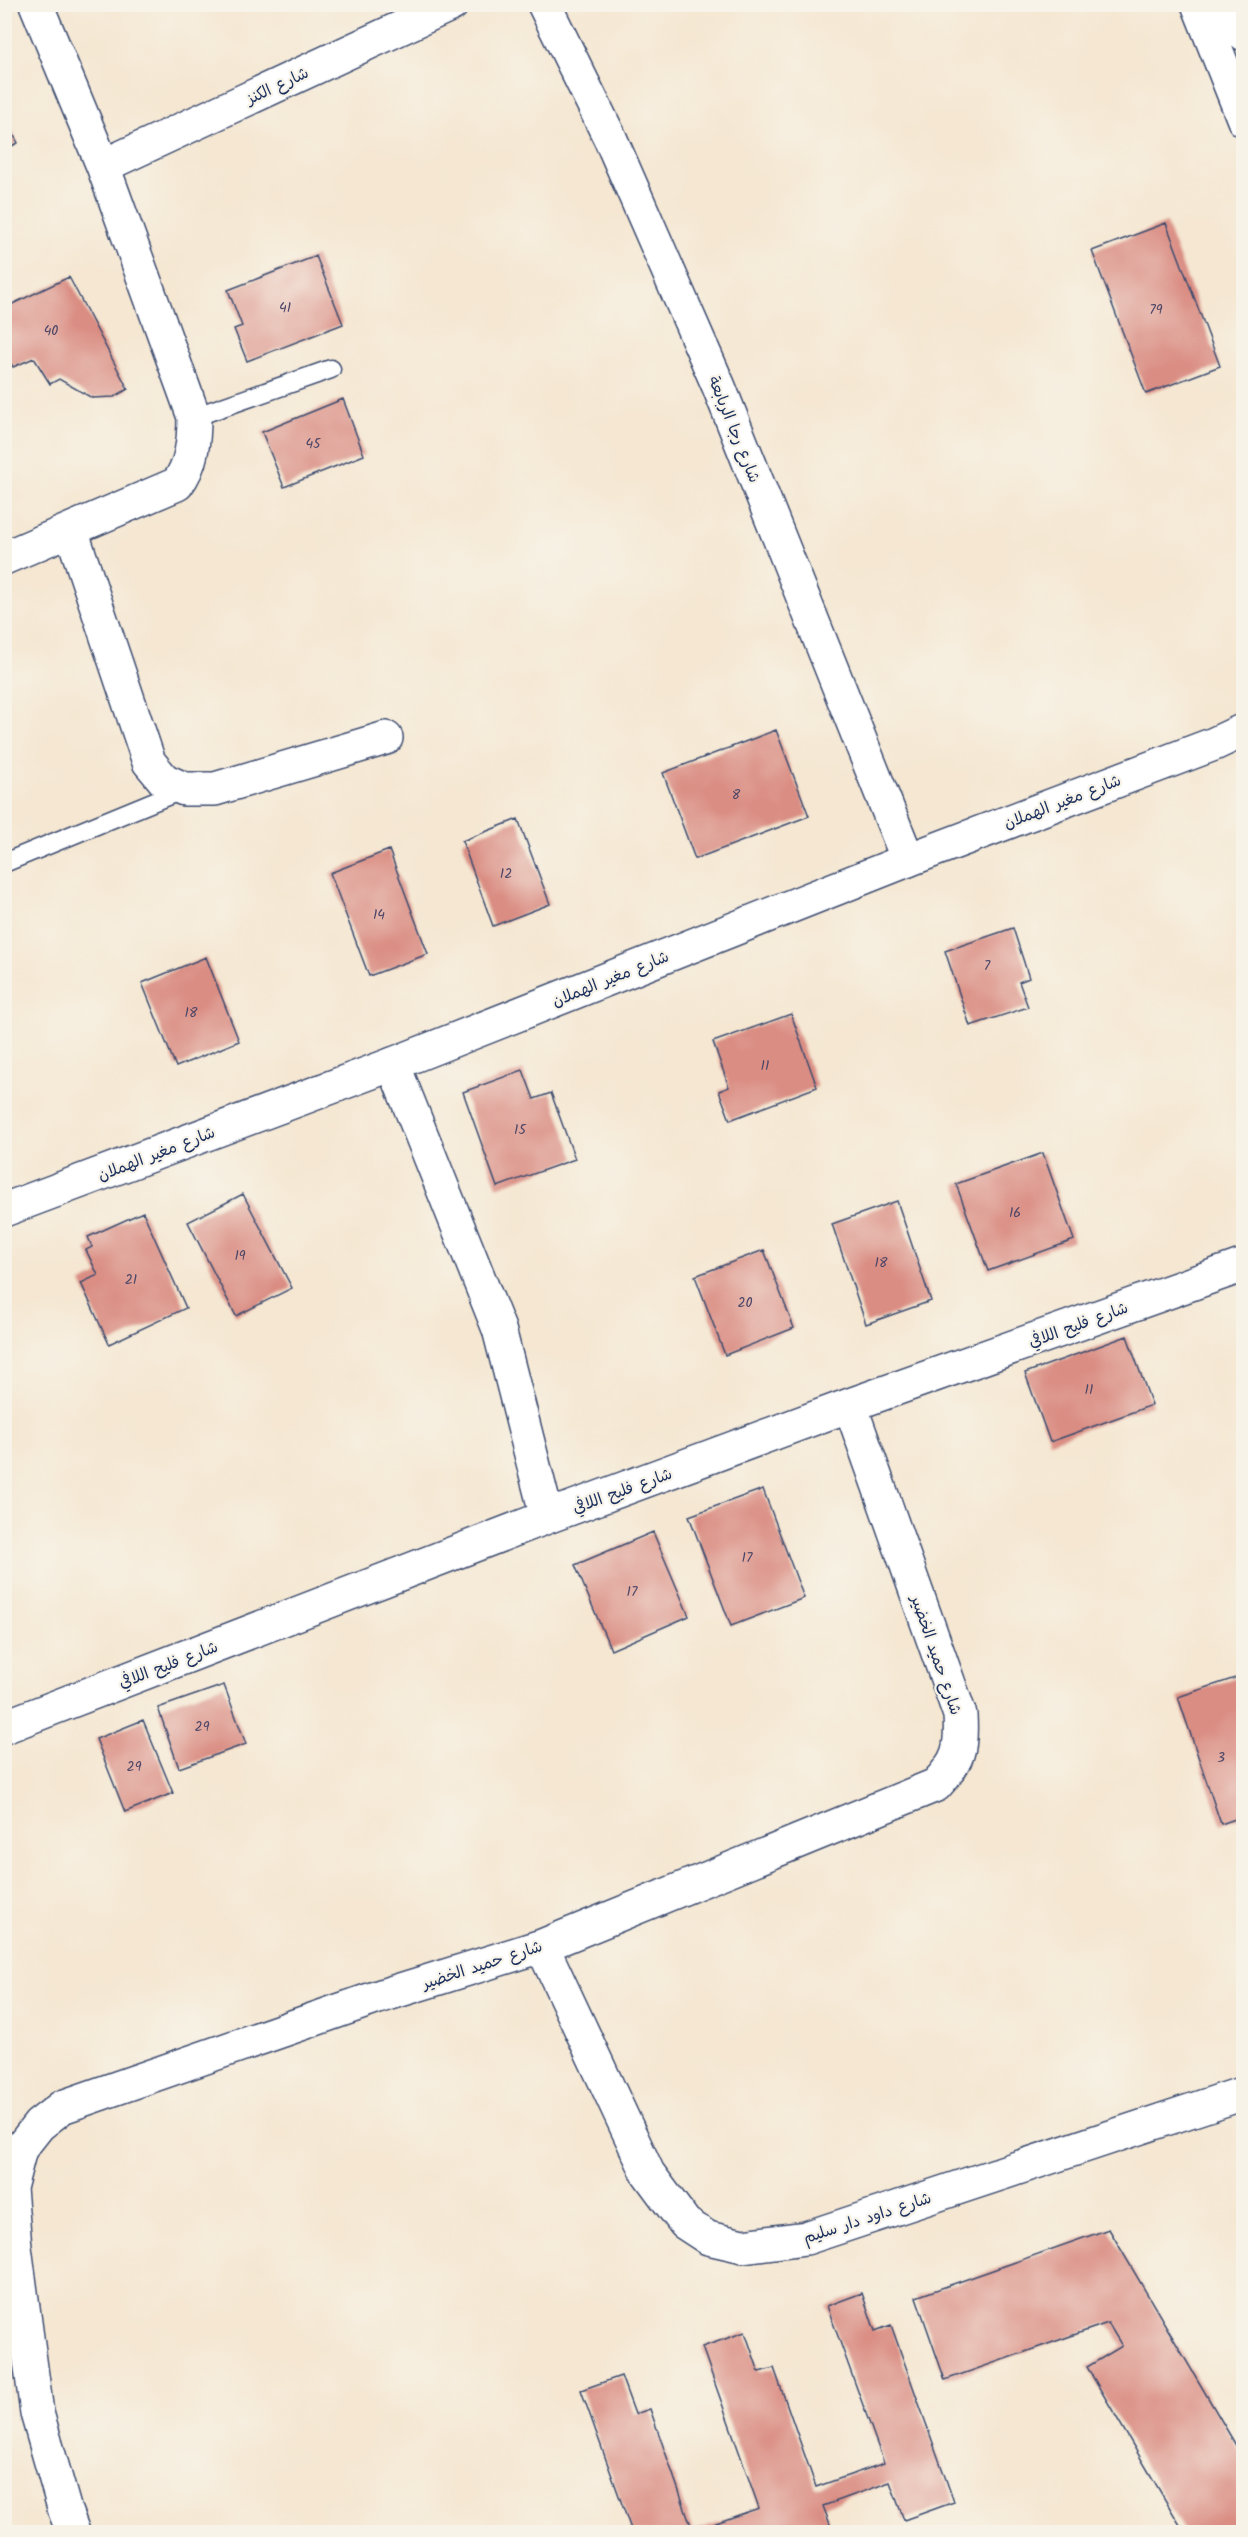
<svg xmlns="http://www.w3.org/2000/svg" width="1248" height="2537" font-family="Kalam,'Playpen Sans Arabic',sans-serif">
  <style>
    .building { fill: #da8d83 }
    .lines { fill: none; stroke-linecap: round; stroke-linejoin: round }
    .lane-casing { stroke: #3c4b6f; stroke-width: 21 }
    .street-casing { stroke: #3c4b6f; stroke-width: 36 }
    .secondary-casing { stroke: #3c4b6f; stroke-width: 36 }
    .lane { stroke: #fff; stroke-width: 18 }
    .street { stroke: #fff; stroke-width: 33 }
    .secondary { stroke: #fff; stroke-width: 33 }
    .labels { text-anchor: middle; stroke-width: 4.5; stroke-linejoin: round; paint-order: stroke }
    .number-label { font-size: 14px; fill: #4b4667 }
    .street-label { font-size: 16px; fill: #1b2f5e; stroke: #f7f3e8 }
  </style>
  <rect width="100%" height="100%" fill="#f7f3e8"/>
  <filter id="ink" filterUnits="userSpaceOnUse"><feTurbulence type="fractalNoise" baseFrequency=".0167" numOctaves="2"/><feDisplacementMap in="SourceGraphic" scale="12" xChannelSelector="R" yChannelSelector="G"/><feConvolveMatrix kernelMatrix="1 2 1 2 8 2 1 2 1" color-interpolation-filters="sRGB"/></filter>
  <filter id="wash" filterUnits="userSpaceOnUse"><feTurbulence type="fractalNoise" baseFrequency=".008" numOctaves="4" result="noise"/><feDisplacementMap in="SourceGraphic" scale="24" xChannelSelector="R" yChannelSelector="G"/><feGaussianBlur stdDeviation="1.35" result="paint"/><feColorMatrix in="noise" values="0 0 0 0 0 0 0 0 0 0 0 0 0 0 0 0 0 1.4 0 .05"/><feComposite in="paint" operator="in"/></filter>
  <g filter="url(#wash)">
    <rect width="100%" height="100%" fill="#f5e7d2"/>
    <g id="blocks">
      <path class="building" d="M4,117L18,143L4,150Z
        M1166,223L1220,366L1146,394L1092,251Z
        M316,256L343,324L247,361L234,329L242,326L228,290Z
        M69,277L128,389L114,397L92,398L59,379L50,384L34,358L13,367L4,352V308Z
        M343,399L364,455L284,487L262,432Z
        M776,730L809,816L695,859L663,773Z
        M518,819L550,904L493,926L462,841Z
        M389,850L428,954L369,976L330,873Z
        M1013,928L1029,978L1019,982L1028,1007L970,1026L945,951Z
        M206,957L239,1041L176,1067L142,983Z
        M791,1014L817,1087L730,1120L719,1091L729,1087L713,1042Z
        M523,1070L534,1099L551,1093L575,1159L497,1187L463,1092Z
        M1043,1153L1074,1240L988,1271L956,1184Z
        M243,1194L292,1288L236,1316L188,1222Z
        M897,1201L931,1301L866,1324L832,1224Z
        M143,1212L186,1308L109,1344L81,1283L98,1275L86,1250L92,1247L88,1237Z
        M764,1250L794,1328L725,1355L695,1276Z
        M1127,1336L1152,1405L1050,1442L1025,1373Z
        M763,1489L804,1598L731,1626L689,1516Z
        M653,1532L689,1616L611,1650L575,1565Z
        M1244,1675V1816L1221,1824L1178,1697Z
        M224,1685L246,1744L179,1768L158,1708Z
        M143,1720L173,1793L125,1812L96,1739Z
        M1109,2229L1244,2459V2532H1184L1087,2367L1122,2346L1108,2323L945,2380L916,2297Z
        M862,2293L875,2331L891,2325L954,2502L904,2520L890,2482L823,2506L833,2532H632L581,2390L621,2376L635,2414L650,2409L693,2531L759,2508L702,2347L745,2332L759,2372L774,2368L816,2487L884,2463L827,2306Z"/>
    </g>
  </g>
  <g filter="url(#ink)">
    <use href="#blocks" fill-opacity="0" stroke="#3c4b6f" stroke-width="1.5"/>
    <g class="lines">
      <defs>
        <path id="lane" d="M194,417L331,369
          M4,863L184,789"/>
        <path id="street" d="M544,4L611,140L719,387L908,860
          M103,166L452,4
          M71,530L149,762L164,780L184,789H215L386,738
          M4,558L177,484C192,465 194,441 194,417L103,166L36,4
          M393,1064L499,1329L547,1517
          M4,1727L547,1517L850,1405L1244,1265
          M542,1946L648,2173L685,2223L708,2238L743,2246L806,2238L1244,2093
          M73,2532L65,2511L37,2413L15,2247L10,2188L20,2149L39,2125L62,2107L381,1996L542,1946L936,1785C959,1760 962,1749 960,1715L850,1405"/>
        <path id="secondary" d="M1198,4L1244,120
          M1232,4L1244,34
          M4,1210L393,1064L908,860L1214,744L1244,730"/>
      </defs>
      <use href="#lane" class="lane-casing"/>
      <use href="#street" class="street-casing"/>
      <use href="#secondary" class="secondary-casing"/>
      <use href="#lane" class="lane"/>
      <use href="#street" class="street"/>
      <use href="#secondary" class="secondary"/>
    </g>
  </g>
  <g class="labels">
    <g class="number-label">
      <text x="285" y="312">41</text>
      <text x="1156" y="314">79</text>
      <text x="51" y="335">40</text>
      <text x="313" y="448">45</text>
      <text x="736" y="799">8</text>
      <text x="506" y="878">12</text>
      <text x="379" y="919">14</text>
      <text x="987" y="970">7</text>
      <text x="191" y="1017">18</text>
      <text x="765" y="1070">11</text>
      <text x="520" y="1134">15</text>
      <text x="1015" y="1217">16</text>
      <text x="240" y="1260">19</text>
      <text x="881" y="1267">18</text>
      <text x="131" y="1284">21</text>
      <text x="745" y="1307">20</text>
      <text x="1089" y="1394">11</text>
      <text x="747" y="1562">17</text>
      <text x="632" y="1596">17</text>
      <text x="202" y="1731">29</text>
      <text x="1221" y="1762">3</text>
      <text x="134" y="1771">29</text>
    </g>
    <g class="street-label">
      <text transform="translate(277 85) rotate(-25)" y="6">شارع الكنز</text>
      <text transform="translate(735 429) rotate(68)" y="6">شارع رجا الربابعة</text>
      <text transform="translate(1062 801) rotate(-21)" y="6">شارع مغير الهملان</text>
      <text transform="translate(610 978) rotate(-22)" y="6">شارع مغير الهملان</text>
      <text transform="translate(156 1153) rotate(-21)" y="6">شارع مغير الهملان</text>
      <text transform="translate(1078 1324) rotate(-20)" y="6">شارع فليح اللافي</text>
      <text transform="translate(622 1490) rotate(-20)" y="6">شارع فليح اللافي</text>
      <text transform="translate(937 1655) rotate(71)" y="6">شارع حميد الخضير</text>
      <text transform="translate(168 1664) rotate(-21)" y="6">شارع فليح اللافي</text>
      <text transform="translate(482 1964) rotate(-18)" y="6">شارع حميد الخضير</text>
      <text transform="translate(867 2217) rotate(-18)" y="6">شارع داود دار سليم</text>
    </g>
  </g>
  <rect width="1248" height="2537" fill="none" stroke="#f7f3e8" stroke-width="24"/>
</svg>
